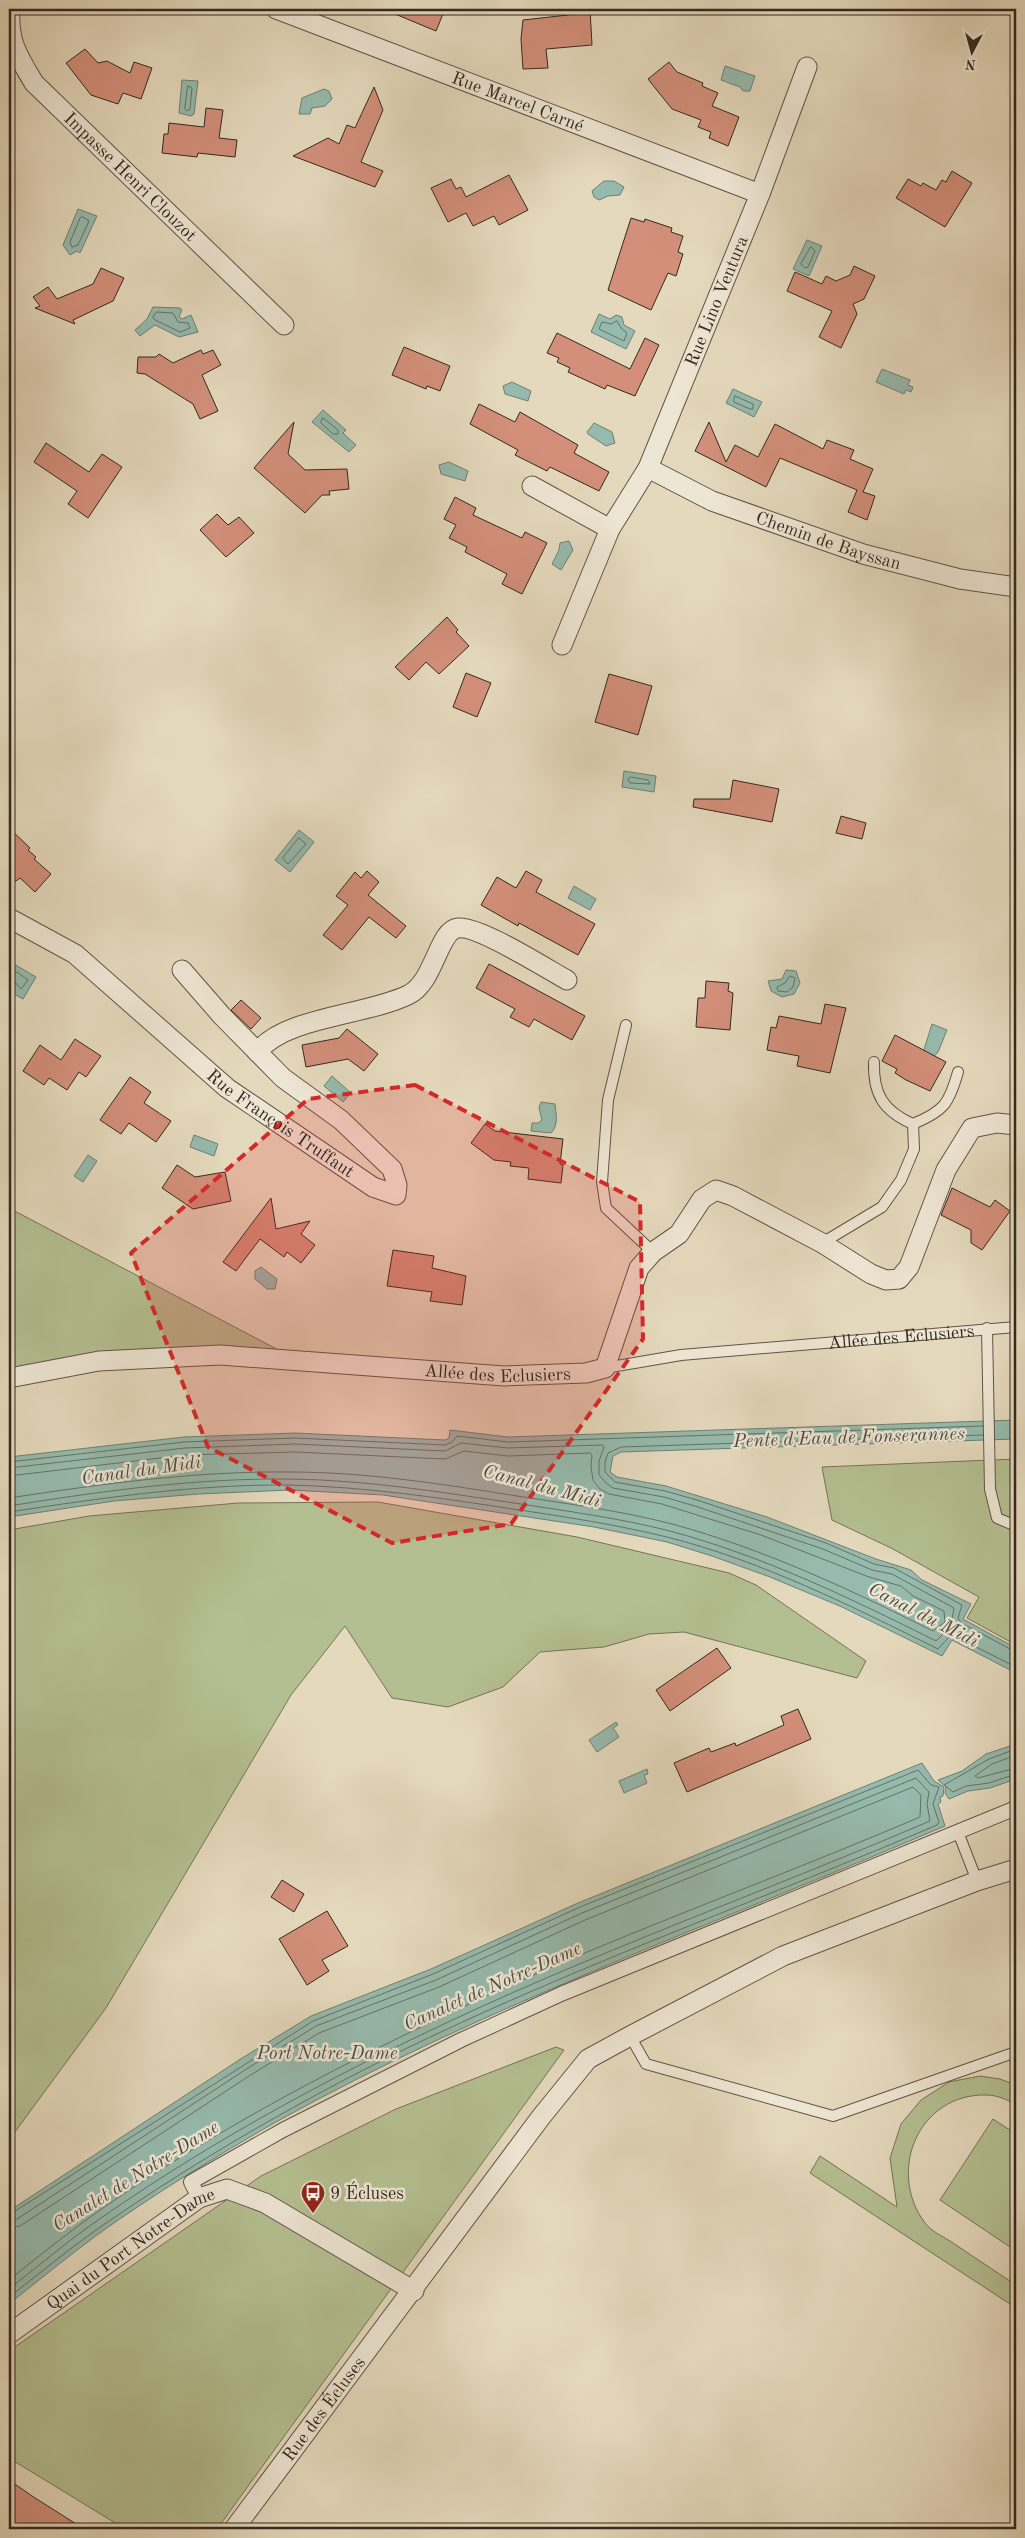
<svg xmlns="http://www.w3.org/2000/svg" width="1025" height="2538" font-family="'Old Standard TT',serif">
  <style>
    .green { fill: #b4bf91; stroke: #747458 }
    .water { fill: #96baad; stroke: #6e8074 }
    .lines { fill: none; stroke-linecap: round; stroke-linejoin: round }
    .shore { stroke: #647266; stroke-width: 1 }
    .building { fill: #d38f7a; stroke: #33291e }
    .service-casing { stroke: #605546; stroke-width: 12 }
    .pedestrian-casing { stroke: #605546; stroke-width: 16 }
    .minor-casing { stroke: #605546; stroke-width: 21 }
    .service { stroke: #eee6d4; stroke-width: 10 }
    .pedestrian { stroke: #eee6d4; stroke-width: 14 }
    .minor { stroke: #eee6d4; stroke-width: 19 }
    .marked { fill: #d62828; fill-opacity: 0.2; stroke: #d62828; stroke-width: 4; stroke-dasharray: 10 6; stroke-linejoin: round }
    .labels { text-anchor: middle; stroke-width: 5; stroke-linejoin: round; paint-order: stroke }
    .street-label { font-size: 18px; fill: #33291e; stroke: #eee6d4 }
    .poi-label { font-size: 18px; fill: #33291e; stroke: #eee6d4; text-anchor: start }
    .water-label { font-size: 19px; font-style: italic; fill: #4c4d42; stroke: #eee6d4 }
  </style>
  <rect width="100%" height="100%" fill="#e5d9bd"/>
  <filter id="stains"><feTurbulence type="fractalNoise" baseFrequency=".004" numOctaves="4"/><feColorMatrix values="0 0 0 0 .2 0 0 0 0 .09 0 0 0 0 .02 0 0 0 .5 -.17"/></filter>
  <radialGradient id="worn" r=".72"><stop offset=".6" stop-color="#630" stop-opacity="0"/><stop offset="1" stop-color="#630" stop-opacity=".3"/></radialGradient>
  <path class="green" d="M9,1208L286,1354L220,1355L9,1378Z
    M1016,1459V1645L967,1618L979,1597L893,1549L832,1520L822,1467Z
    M378,1502L577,1537L729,1573L756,1585L866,1661L857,1678L684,1632L649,1634L604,1647L540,1652L503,1687L448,1707L392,1698L345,1626L291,1695L106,2008L9,2140V1530L89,1516L238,1503Z
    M556,2047L564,2050L217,2529H125L9,2458V2351L261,2176L396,2109Z
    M980,2076L1000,2079L1016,2085V2104C1007,2100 997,2095 987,2095C919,2093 886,2171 925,2223C931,2231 942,2236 950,2241C972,2256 994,2270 1016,2285V2308L810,2173L820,2156L897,2207L890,2158L901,2124L921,2100L949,2082Z
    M993,2119L1016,2134V2251L940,2200Z"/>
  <path class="water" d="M725,66L755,76L750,91H743L740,87L721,80Z
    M182,80L198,81L194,114L191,116L179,113Z
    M324,89L329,91L332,99L325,106L312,108L310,114H299L302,98Z
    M604,181H614L624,187L620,195L608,196L599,200L594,197L592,191Z
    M78,209L97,216L80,253L77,251L70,255L63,245Z
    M807,240L822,246L809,276L793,269Z
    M153,307L180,308L182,310L179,316L182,319L191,315L198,332L179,337L155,325L140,336L135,330L147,319Z
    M599,314L610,319L616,315L622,317L624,325L635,331L626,349L591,332Z
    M882,369L910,380L908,385L913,387L911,392L906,390L904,394L876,382Z
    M512,382L531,391L528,401L505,394L503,386Z
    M733,389L762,402L754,417L726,403Z
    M323,410L346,430L343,433L356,445L349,452L312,422Z
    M594,423L612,432L615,443L606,446L588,434L587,432Z
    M449,462L468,471L465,481L441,474L439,465Z
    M569,541L573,550L561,570L552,564L559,550L560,543Z
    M624,771L656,776L654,792L622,787Z
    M299,830L314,842L290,872L275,860Z
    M574,886L596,899L590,910L568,898Z
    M14,964L36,977L23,999L12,993L14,988L10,984L9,972Z
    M786,970L796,971L800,983L794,994L782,997L771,991L768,981L782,979Z
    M932,1024L947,1030L938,1052L928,1063L921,1059Z
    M332,1076L351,1093L343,1102L324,1086Z
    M541,1102L555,1104C556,1114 559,1125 551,1133L531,1131L532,1123H538L542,1120L539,1108Z
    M194,1135L218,1144L214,1156L190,1147Z
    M88,1155L97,1161L83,1182L74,1176Z
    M261,1267L277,1279L275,1289H267L255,1279V1271Z
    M1016,1420V1439L621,1452L613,1456L610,1472L617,1477L666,1486L767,1517L876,1559L911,1570L922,1580L971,1604L963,1619L1016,1648V1673L952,1640L942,1656L842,1607L770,1577L712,1556L667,1542L594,1527L495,1512L383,1495L290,1490L198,1494L114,1501L9,1517V1457L184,1437L295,1433L445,1440L449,1438L450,1430L508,1437Z
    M616,1722L618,1725L613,1728L619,1737L597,1752L589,1740Z
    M1016,1744V1779L990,1788L968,1791L949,1799L945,1793L946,1787L938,1780L962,1771L986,1754Z
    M922,1763L934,1781L944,1787L943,1796L940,1797L941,1802L938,1804L945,1826C721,1922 490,2003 276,2122C215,2157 154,2194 97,2235C67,2257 38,2281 9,2304V2211L239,2060L311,2016L431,1969L578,1903Z
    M647,1769L648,1774L644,1775L647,1783L624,1793L619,1781Z"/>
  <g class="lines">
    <path class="shore" d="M188,86L192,88L190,109L187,111L185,109Z
      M83,217L89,221L78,245L72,247L70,242L80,218Z
      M811,247L815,251L808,267L805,268L801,264Z
      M157,312L173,313L178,322L188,323L190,328L180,332L155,320L153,317Z
      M617,321L621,328L627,333L624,341L599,329L602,322L611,324Z
      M735,396L753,404V409H750L734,402Z
      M323,418L338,430V434H333L321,423Z
      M631,777L648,780L650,784L630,783L628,779Z
      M299,838L306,844L288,864L283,858Z
      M9,974L17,972L28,980L21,989L14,981L9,980
      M790,976L795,978L793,987L787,992L778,991L777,987L785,983Z
      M983,1435L621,1447L608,1453L605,1462V1472L615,1482L665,1491L697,1500L826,1543L874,1564L894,1568L962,1605L958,1618L961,1623L1016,1652
      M9,1462L184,1442L295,1438L445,1445L452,1442L457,1436L508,1442L983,1426
      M9,1468L185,1448L295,1444L445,1451L461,1443L508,1448L602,1445L604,1447L599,1461V1475L606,1483L613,1488L664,1497L695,1506L823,1549L872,1570L892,1574L954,1608L952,1619L955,1627L945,1632L936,1641C850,1598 763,1556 670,1531C619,1518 566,1511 514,1503C440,1492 366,1480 290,1479C196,1478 102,1491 9,1506
      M9,1476L185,1455L295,1452L445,1459L464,1451L508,1456L590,1453L592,1455L591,1467L593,1480L600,1489L609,1494L662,1504L761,1535L869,1577L901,1586L913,1596L944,1611L945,1622L933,1631C849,1589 764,1549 672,1524C622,1511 569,1504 517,1496C442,1484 366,1472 289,1472C195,1471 102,1484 9,1498
      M9,1512C102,1498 196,1484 291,1485C364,1487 435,1497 506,1508C560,1516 614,1524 667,1537C762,1561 851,1606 938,1649L949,1637L954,1636L1016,1667
      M1016,1749L989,1759L944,1785L953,1792L966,1786L989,1783L1016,1774
      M1016,1755L992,1764L975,1776L978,1778L1016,1768
      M9,2215L313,2021L433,1974L580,1907L918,1770L931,1785L939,1787L933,1804L939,1822L937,1825C768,1897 595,1959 428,2038C313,2093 201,2157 96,2230C66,2251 38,2275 9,2297
      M9,2221L17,2219L245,2070L316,2026L436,1980L582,1913L916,1778L929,1792L927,1804L930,1821C762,1893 589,1954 425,2033C309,2088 196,2151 91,2225C63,2245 36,2268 9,2289
      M9,2228L20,2226L249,2076L319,2033L439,1987L585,1920L913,1787L921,1795L920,1817C754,1888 583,1947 421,2027C305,2083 191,2145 86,2220C60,2239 34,2260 9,2280"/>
  </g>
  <path class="building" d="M383,9H445L436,31Z
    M590,9L592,45L546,49L548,68L523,69L521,39L523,20L568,15V10Z
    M85,49L98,63L107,61L130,73L134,62L152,68L141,99L123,93L118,104L91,95L66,63Z
    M669,62L677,72L703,83L702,86L718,93L712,106L739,117L728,146L709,138L711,132L698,127L701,120L672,109L648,79Z
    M374,87L383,110L361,162L383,171L375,187L293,156L328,138L339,144L347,125L355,128Z
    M206,108L223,110L219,138L237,140L235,157L198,153L197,157L162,153L164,134H168L169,123L204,127Z
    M952,171L972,183L945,227L896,198L908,179L921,186L923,183L936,190L942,180L946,182Z
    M509,175L528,210L499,225L494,216L473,226L466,213L448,222L431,188L451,179L456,189L461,187L466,197Z
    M631,218L644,222L645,219L672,228L671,232L683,236L678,252L683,254L676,276L668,273L651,310L608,290Z
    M854,266L875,276L864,299L853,304L857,314L841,348L819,337L832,311L787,291L795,272L822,284L826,276L836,281L850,275Z
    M101,268L124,278L113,301L73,320L75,324L35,308L40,306L33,297L48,287L57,299L93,284Z
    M557,333L630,369L645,338L659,345L635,396L607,385L605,389L568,372L570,368L557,362L559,358L547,353Z
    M404,347L450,366L440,391L427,386L426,389L392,375Z
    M201,350L203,354L213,350L221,365L202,375L218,411L200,419L193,404L145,374L137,373L138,357H156L159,354L173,363Z
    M479,404L515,422L520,412L578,445L574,453L609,472L599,491L550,467L547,471L515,455L518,450L470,424Z
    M294,422L288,454L305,470L347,469L349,489L329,491L330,495H322L305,513L254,468Z
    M709,422L726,462L735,445L758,457L775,424L823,449L827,440L854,450L850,459L873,469L863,492L875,496L867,520L848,512L857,490L780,458L766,487L695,451Z
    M46,443L89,472L102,454L122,467L88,518L68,504L77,491L34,462Z
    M455,497L476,508L473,515L522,538L525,532L547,543L522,594L502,584L507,574L465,552L467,547L449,538L456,525L444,519Z
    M217,514L228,525L239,517L254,533L226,557L200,530Z
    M447,617L458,630L456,632L469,646L439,674L426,662L409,680L395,667Z
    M466,673L491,683L477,717L453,707Z
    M609,674L652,686L638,735L595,722Z
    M733,780L779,789L772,822L693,807L694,799H730Z
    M841,816L866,823L862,839L836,833Z
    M9,828L30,848L28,850L36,857L34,859L51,874L35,892L20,878L9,886Z
    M367,871L379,882L368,895L406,926L396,938L369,917L342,950L323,935L348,905L336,896L355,872L361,878Z
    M526,871L542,880L536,892L595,924L578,955L519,923L518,926L481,905L497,877L516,888Z
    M489,964L585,1016L572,1040L534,1019L529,1027L510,1017L515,1009L476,988Z
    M706,981L729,983L728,991L733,993L730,1030L696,1027L698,998H705Z
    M241,1000L261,1018L251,1029L231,1010Z
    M825,1004L846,1008L830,1073L797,1066L799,1056L767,1050L771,1027L776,1028L779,1016L821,1024Z
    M347,1029L378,1054L364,1071L348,1059L306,1067L302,1045L339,1038Z
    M895,1035L946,1062L930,1091L906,1080L895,1073L897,1069L882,1061Z
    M75,1039L101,1056L86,1077L79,1072L67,1090L49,1078L44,1085L23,1071L40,1045L61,1060Z
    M130,1077L151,1092L144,1103L171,1121L156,1142L129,1123L121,1134L100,1120Z
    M485,1124L495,1131L563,1139L560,1164L563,1165L561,1183L528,1179L529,1168L510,1166L511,1162L494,1160L471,1143Z
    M177,1165L195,1177L225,1172L231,1201L193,1209L162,1188Z
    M952,1188L990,1207L995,1200L1010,1211L982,1250L971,1243V1230L941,1215Z
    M271,1198L276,1229L310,1221L301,1234L315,1245L301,1263L287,1252L284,1257L260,1239L236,1271L223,1262Z
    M393,1250L434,1256L432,1268L466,1276L462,1305L430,1301L432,1292L387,1286Z
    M717,1648L731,1668L670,1711L656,1690Z
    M798,1709L811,1739L687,1792L674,1763L709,1748L711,1752L735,1743L736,1746L784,1725L781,1716Z
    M282,1880L304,1894L294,1912L271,1897Z
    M327,1911L348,1946L322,1960L329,1971L307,1985L279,1939Z
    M9,2480L32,2496L84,2529H9Z"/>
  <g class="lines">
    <defs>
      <g id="service">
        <path d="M626,1025L608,1100L602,1182L606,1208L653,1252"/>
        <path d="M913,1124C944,1111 949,1104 958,1072"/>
        <path d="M822,1243L882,1207L901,1180L914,1149L913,1124C883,1111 873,1094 874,1062"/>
        <path d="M987,1328L990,1489L997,1518L1016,1526"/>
        <path id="s1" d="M605,1368L681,1355L1016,1327"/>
        <path d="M958,1832L977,1881"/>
        <path d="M630,2036L646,2064L833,2116L1016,2052"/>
      </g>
      <path id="pedestrian" d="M199,2198L191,2182L283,2130L461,2040L561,1994L1016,1808"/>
      <g id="minor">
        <path id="s2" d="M10,9C8,42 18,56 34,83L284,325"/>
        <path id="s3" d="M276,9L760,194"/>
        <path id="s4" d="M648,468L712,501L863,554L960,579L1016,587"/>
        <path d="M532,486L610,529"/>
        <path id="s5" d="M562,645L610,529L648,468L760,194L807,67"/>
        <path id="s6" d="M9,918L75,954L227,1088L373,1187L396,1195L397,1185L392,1169L341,1120L283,1078L222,1016L182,970"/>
        <path d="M257,1052C287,1016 364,1016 408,995C435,982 438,930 458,928C478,925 547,969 567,980"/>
        <path id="s7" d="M9,1378L99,1361L220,1355L504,1376L586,1373L605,1368L639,1268L653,1252L679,1234L702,1199L716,1190L733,1196L822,1243L871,1274L886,1280L899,1279L909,1267L946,1170L972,1128L997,1123L1016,1125"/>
        <path id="s8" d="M9,2334L199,2198L227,2189L265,2203L414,2291"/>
        <path id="s9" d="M234,2529L541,2117L588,2059L630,2036L783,1956L977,1881L1016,1869"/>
      </g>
    </defs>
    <use href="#service" class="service-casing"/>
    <use href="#pedestrian" class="pedestrian-casing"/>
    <use href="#minor" class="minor-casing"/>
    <use href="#service" class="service"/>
    <use href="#pedestrian" class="pedestrian"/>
    <use href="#minor" class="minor"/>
  </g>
  <path class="marked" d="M415,1085L640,1202L643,1339L511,1524L392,1543L208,1447L131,1253L308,1099Z"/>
  <defs>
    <symbol id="bus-pin" viewBox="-11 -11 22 30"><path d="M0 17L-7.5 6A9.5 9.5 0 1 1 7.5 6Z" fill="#8f2418" stroke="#eee6d4"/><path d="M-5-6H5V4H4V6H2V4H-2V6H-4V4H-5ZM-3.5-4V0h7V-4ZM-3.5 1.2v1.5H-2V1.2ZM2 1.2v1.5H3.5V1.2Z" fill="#fff"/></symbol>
  </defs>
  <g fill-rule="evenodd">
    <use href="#bus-pin" x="299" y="2179" width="28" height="38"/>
  </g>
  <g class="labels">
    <g class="street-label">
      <text dy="6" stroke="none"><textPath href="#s3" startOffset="259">Rue Marcel Carné</textPath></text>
      <text dy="6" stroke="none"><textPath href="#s2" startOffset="214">Impasse Henri Clouzot</textPath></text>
      <text dy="6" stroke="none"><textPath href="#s5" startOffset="378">Rue Lino Ventura</textPath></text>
      <text dy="6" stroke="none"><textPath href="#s4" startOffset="195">Chemin de Bayssan</textPath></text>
      <text dy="6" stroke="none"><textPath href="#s6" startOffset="342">Rue François Truffaut</textPath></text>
      <text dy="6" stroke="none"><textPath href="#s1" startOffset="298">Allée des Eclusiers</textPath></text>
      <text dy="6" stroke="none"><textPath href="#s7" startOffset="491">Allée des Eclusiers</textPath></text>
      <text dy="6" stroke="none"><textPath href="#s8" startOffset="149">Quai du Port Notre-Dame</textPath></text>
      <text dy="6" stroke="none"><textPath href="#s9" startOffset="150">Rue des Écluses</textPath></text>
    </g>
    <g class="poi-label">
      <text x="330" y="2199">9 Écluses</text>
    </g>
    <g class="water-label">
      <text transform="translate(849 1436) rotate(-2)" y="7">Pente d'Eau de Fonserannes</text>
      <text transform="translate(141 1469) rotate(-8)" y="7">Canal du Midi</text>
      <text transform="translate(542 1485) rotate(15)" y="7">Canal du Midi</text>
      <text transform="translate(924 1614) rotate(27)" y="7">Canal du Midi</text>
      <text transform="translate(492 1985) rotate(-24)" y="7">Canalet de Notre-Dame</text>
      <text x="327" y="2059">Port Notre-Dame</text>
      <text transform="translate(135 2175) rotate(-32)" y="7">Canalet de Notre-Dame</text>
    </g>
  </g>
  <rect width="1025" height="2538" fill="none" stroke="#e5d9bd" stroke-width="30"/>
  <rect x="10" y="10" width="1005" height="2518" fill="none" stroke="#33291e" stroke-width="2.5"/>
  <rect x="15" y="15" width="995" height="2508" fill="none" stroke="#33291e"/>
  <g transform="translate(972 52) rotate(186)" stroke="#eee6d4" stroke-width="4" paint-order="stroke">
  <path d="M0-4L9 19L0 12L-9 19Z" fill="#33291e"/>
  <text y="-8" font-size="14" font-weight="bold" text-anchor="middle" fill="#33291e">N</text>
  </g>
  <rect width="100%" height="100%" filter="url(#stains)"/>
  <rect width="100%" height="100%" fill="url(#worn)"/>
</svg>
